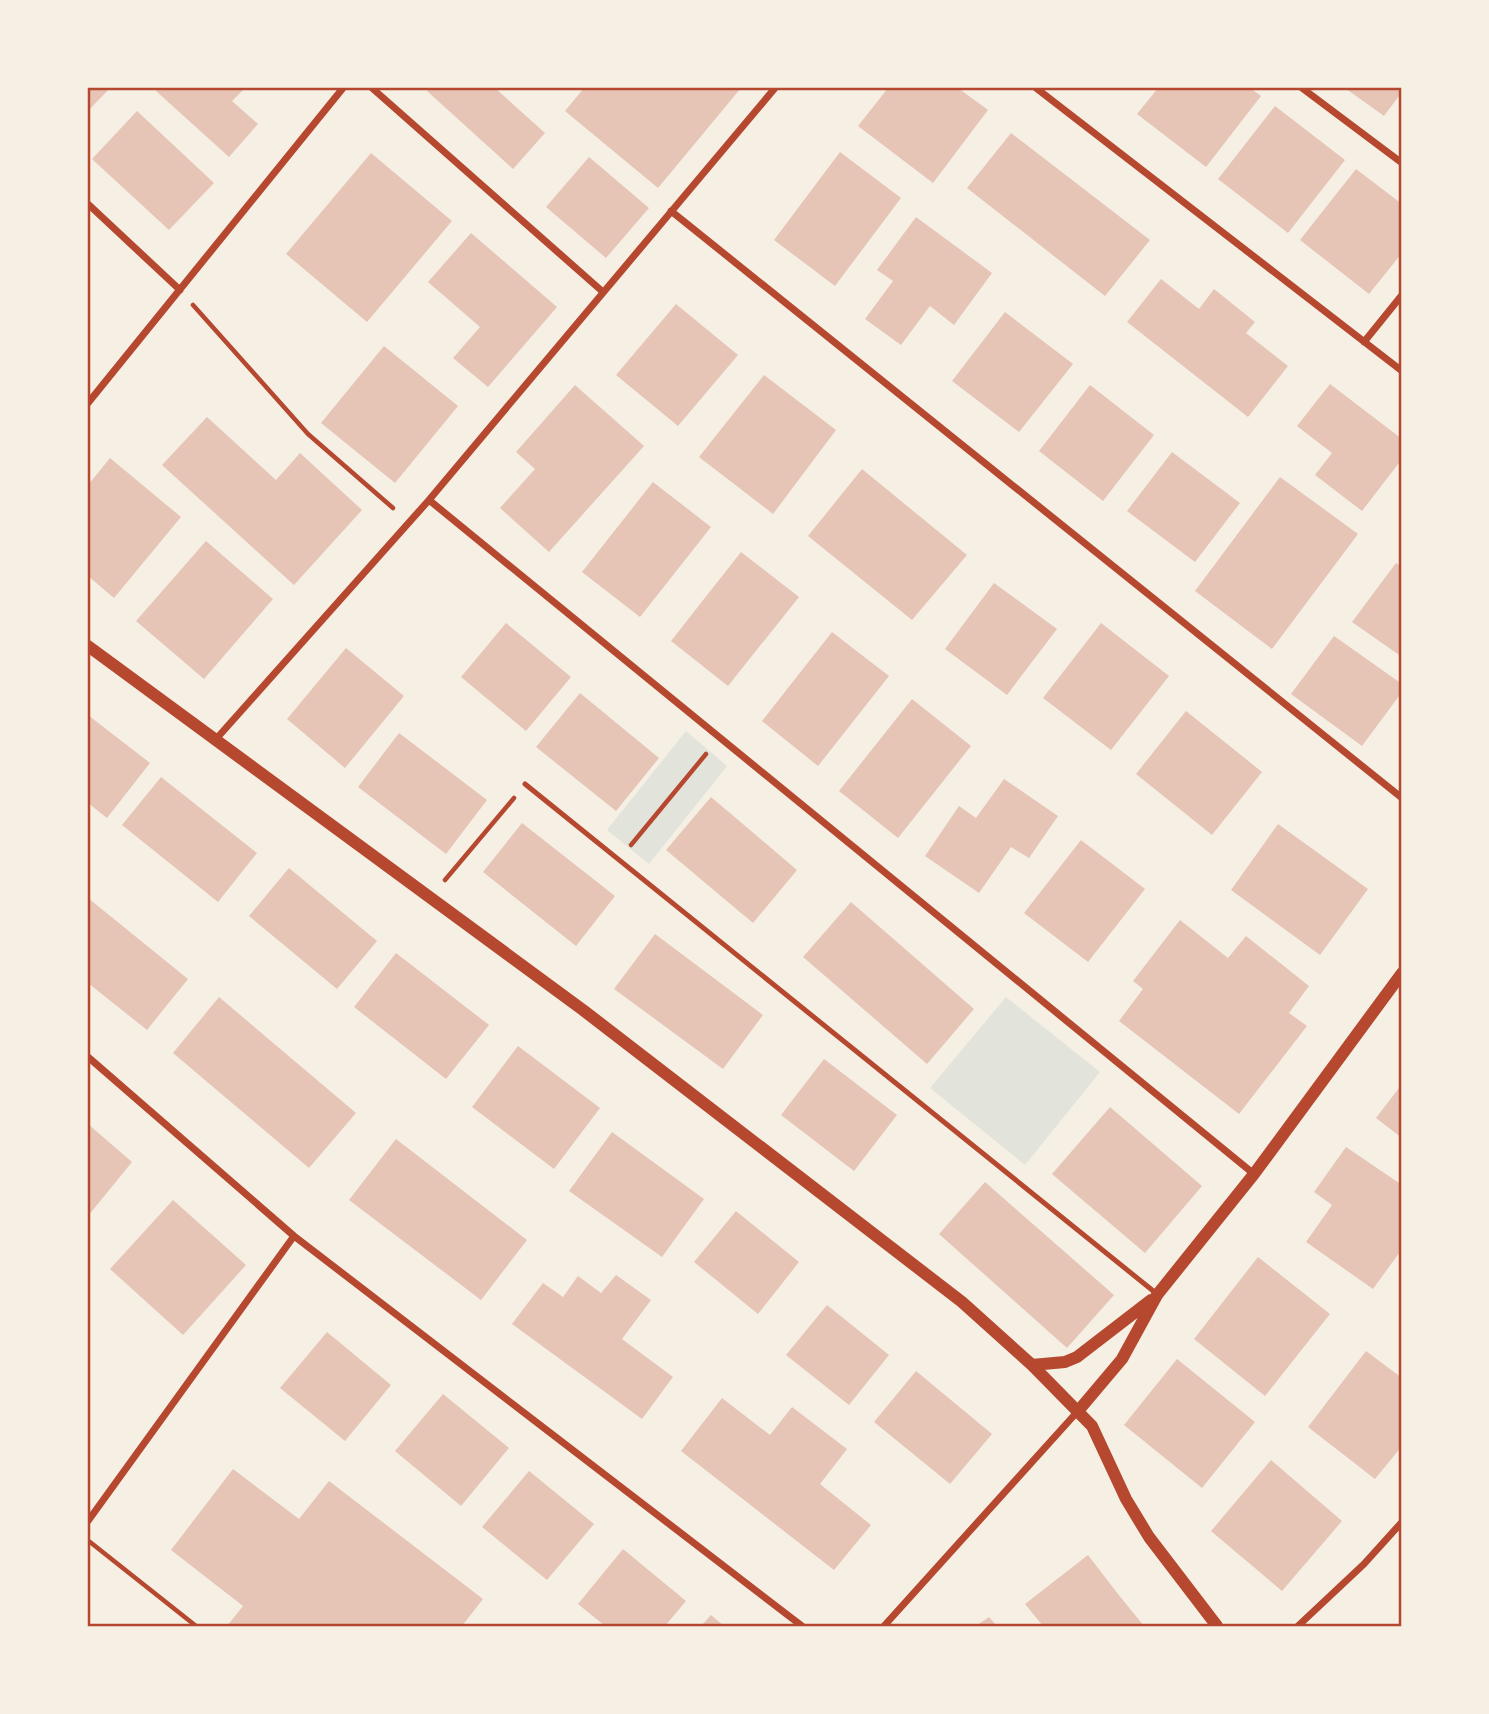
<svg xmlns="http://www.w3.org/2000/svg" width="1489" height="1714" font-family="'Work Sans',sans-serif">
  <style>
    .green { fill: #e2e4dc }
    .building { fill: #e6c5b7 }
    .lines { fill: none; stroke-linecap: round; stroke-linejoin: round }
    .path { stroke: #b5482f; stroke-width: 4.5 }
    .service { stroke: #b5482f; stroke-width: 5 }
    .minor { stroke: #b5482f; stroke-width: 7 }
    .tertiary { stroke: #b5482f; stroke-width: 12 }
    .neatline { fill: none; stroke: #b5482f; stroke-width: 2.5 }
  </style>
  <rect width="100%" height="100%" fill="#f6efe4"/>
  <path class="green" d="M686,731L727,766L649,864L607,830Z
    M1006,997L1100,1072L1025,1165L930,1088Z"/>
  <path class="building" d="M88,88H110L88,111Z
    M159,88H245L232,101L258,124L229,157L156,91Z
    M430,88H495L545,133L513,169L427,91Z
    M584,88H741L658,188L565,111Z
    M888,88H958L988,110L933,183L858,126Z
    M1158,88H1250L1261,96L1206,167L1137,114Z
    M1345,88H1402V92L1384,116Z
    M1275,106L1345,160L1288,233L1218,179Z
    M137,111L214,183L169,230L92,159Z
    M1011,133L1150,240L1105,296L967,188Z
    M840,152L901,198L835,286L774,240Z
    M371,153L452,221L367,322L286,254Z
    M589,157L649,208L606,258L546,207Z
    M1356,169L1402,204V253L1369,294L1300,240Z
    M916,217L992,273L954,325L930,306L901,345L865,319L893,281L877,270Z
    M471,233L557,307L488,387L453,358L480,327L428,282Z
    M1161,279L1199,309L1214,289L1255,322L1246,333L1288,366L1248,417L1127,322Z
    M676,304L738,355L678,426L616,375Z
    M1005,312L1073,364L1019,432L952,381Z
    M384,346L458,406L395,483L321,423Z
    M764,375L836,430L773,514L699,457Z
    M1330,384L1402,439V459L1362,511L1315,475L1332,453L1297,426Z
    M575,385L644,446L549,552L500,508L535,469L516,452Z
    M1090,385L1154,435L1103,501L1039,451Z
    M207,417L276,480L300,453L362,510L294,585L162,465Z
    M1172,452L1240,503L1195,562L1127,511Z
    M110,458L181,517L114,598L88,576V485Z
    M862,469L967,555L912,620L808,536Z
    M1280,477L1358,534L1272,649L1195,591Z
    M653,482L711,527L640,617L582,572Z
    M206,541L273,599L204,679L136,621Z
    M741,552L799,597L728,686L671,641Z
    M1396,563L1402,567V657L1352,622Z
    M994,583L1057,629L1007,695L945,649Z
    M506,623L571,677L526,731L461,677Z
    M1101,623L1169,676L1111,750L1043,698Z
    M832,632L889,676L818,766L762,721Z
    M1334,636L1402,684V692L1362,746L1291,694Z
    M346,648L404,696L345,768L287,719Z
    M580,693L659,758L616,811L536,747Z
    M912,699L971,746L898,838L839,791Z
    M1186,711L1262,772L1212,835L1136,774Z
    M88,715L150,763L107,818L88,803Z
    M399,733L487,800L446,854L358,787Z
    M161,777L257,853L218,902L122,825Z
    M1004,779L1058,816L1029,858L1011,847L979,893L925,856L959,806L976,818Z
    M711,797L797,870L753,923L666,850Z
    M522,823L615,896L576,946L483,872Z
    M1278,824L1368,889L1320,955L1231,890Z
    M1081,840L1145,889L1088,962L1024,913Z
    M289,868L377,941L337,989L249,916Z
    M88,898L188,979L147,1030L88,983Z
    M851,902L974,1009L927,1064L803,957Z
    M1180,920L1228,958L1246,936L1309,986L1289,1013L1307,1026L1239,1114L1119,1021L1143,989L1133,981Z
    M655,934L763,1015L723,1069L614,989Z
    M396,953L489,1025L446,1079L354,1007Z
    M219,997L356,1113L309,1168L173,1053Z
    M518,1046L600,1108L554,1169L472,1107Z
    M824,1059L897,1115L854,1171L781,1115Z
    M1402,1084V1138L1376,1118Z
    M1110,1107L1202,1186L1145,1253L1052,1174Z
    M88,1124L132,1162L88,1216Z
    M612,1132L704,1199L662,1257L569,1191Z
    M396,1139L527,1240L481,1300L349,1200Z
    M1346,1147L1402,1185V1249L1373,1289L1306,1242L1332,1205L1314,1192Z
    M985,1182L1114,1295L1067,1348L939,1234Z
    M173,1200L246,1265L183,1335L110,1269Z
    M736,1211L799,1262L758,1314L694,1262Z
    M1258,1257L1330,1314L1265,1396L1194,1339Z
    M616,1275L651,1300L622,1339L673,1377L642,1419L512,1324L543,1283L563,1297L578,1276L601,1293Z
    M827,1305L889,1355L849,1405L786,1355Z
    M327,1332L391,1385L345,1441L280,1388Z
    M1366,1351L1402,1378V1446L1375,1479L1308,1427Z
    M1177,1359L1255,1422L1202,1488L1124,1425Z
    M916,1371L992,1434L950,1484L874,1422Z
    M443,1394L509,1448L461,1506L395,1451Z
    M722,1398L770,1435L792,1407L847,1449L820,1484L871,1525L834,1570L681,1451Z
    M1271,1460L1342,1521L1282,1591L1211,1531Z
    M233,1469L299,1519L329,1481L483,1599L462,1626H227L243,1606L171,1550Z
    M529,1471L594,1524L547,1580L482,1527Z
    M623,1549L686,1601L665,1626H605L578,1604Z
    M1088,1555L1118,1594L1144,1626H1043L1025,1604Z
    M711,1615L724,1626H701Z
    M989,1617L997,1626H976Z"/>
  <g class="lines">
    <path class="path" d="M193,305L308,434L393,508
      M631,845L706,754
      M445,880L514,798
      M90,1542L196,1626"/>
    <path class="service" d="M525,784L1157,1294"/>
    <path class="minor" d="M372,88L603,292
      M1036,88L1402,371
      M1302,88L1402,163
      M88,204L180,290
      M671,211L1402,798
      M1364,342L1402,295
      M88,403L343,88
      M429,500L1254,1174
      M217,738L429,500L775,88
      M88,1057L294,1236L802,1626
      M88,1521L294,1236
      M884,1626L1078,1411
      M1298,1626L1364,1564L1402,1522"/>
    <path class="tertiary" d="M88,646L583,1010L962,1302L1032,1365L1092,1426L1126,1499L1149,1537L1217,1626
      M1032,1365L1065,1362L1077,1357L1151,1300
      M1079,1410L1122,1359L1157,1295L1254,1174L1402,973"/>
  </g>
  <rect width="1489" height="1714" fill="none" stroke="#f6efe4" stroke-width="178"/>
  <rect x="89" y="89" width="1311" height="1536" class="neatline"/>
</svg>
